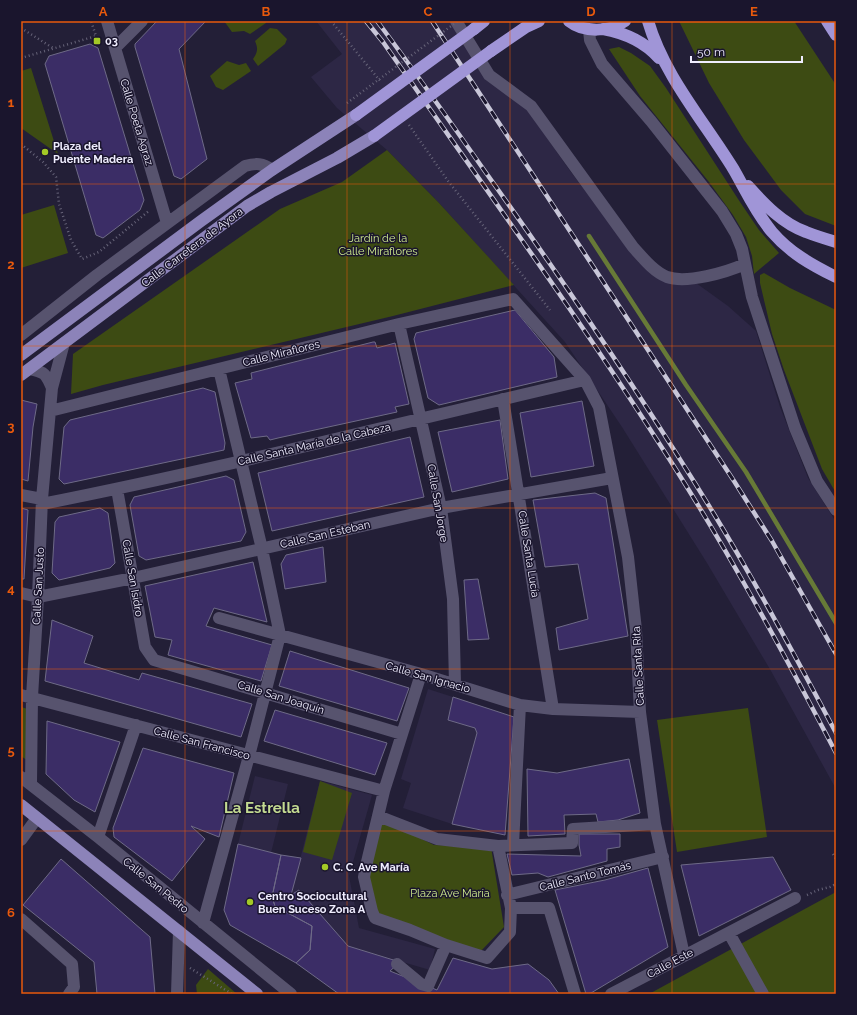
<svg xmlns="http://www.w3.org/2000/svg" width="857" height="1015" font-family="Raleway,sans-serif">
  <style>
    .built { fill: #2d2745 }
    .green { fill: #3d4b13 }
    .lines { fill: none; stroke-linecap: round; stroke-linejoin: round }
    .stream { stroke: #677a37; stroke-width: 4.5 }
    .building { fill: #3b2d66; stroke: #6e6a87 }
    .path { stroke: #676479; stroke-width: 2.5; stroke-dasharray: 1 3; stroke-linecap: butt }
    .minor { stroke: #57536e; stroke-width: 12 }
    .major { stroke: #8c83b9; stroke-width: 12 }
    .highway { stroke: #a095d7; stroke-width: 12 }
    .rail-casing { stroke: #c8c6d8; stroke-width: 4.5 }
    .rail { stroke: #1a152d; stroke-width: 3; stroke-dasharray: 9; stroke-linecap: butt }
    .path-bridge { stroke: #676479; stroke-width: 2.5; stroke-dasharray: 1 3; stroke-linecap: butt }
    .highway-bridge { stroke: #a095d7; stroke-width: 12 }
    .grid { fill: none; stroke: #e8590c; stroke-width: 1; stroke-opacity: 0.55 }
    .poi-dot { fill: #a3c926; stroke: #1a152d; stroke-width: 1.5 }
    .labels { text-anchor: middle; stroke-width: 3; stroke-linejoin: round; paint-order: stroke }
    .poi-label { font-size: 11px; font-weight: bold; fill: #efedfe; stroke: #1a152d; text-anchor: start }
    .street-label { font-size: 11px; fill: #efedfe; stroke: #1a152d }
    .park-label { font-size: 11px; fill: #d1ee8e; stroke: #1a152d }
    .district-label { font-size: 15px; font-weight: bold; fill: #c4db91; stroke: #1a152d }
    .neatline { fill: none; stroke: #e8590c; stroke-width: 1.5 }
    .grid-label { font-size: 13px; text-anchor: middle; font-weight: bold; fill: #e8590c }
  </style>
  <rect width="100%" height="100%" fill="#231f37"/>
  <path class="built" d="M316,21H449L485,75L524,105L568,168L639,263L696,283L728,306L756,331L780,407L808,478L836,522V789L771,671L707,563L622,427L565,342L439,203L387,150L337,108L311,77L342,54Z
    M428,689L453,697L448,720L475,728L477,733L452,824L403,808L411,783L401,779Z
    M255,776L288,784L271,853L238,844Z
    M320,781L372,795L349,876L359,928L435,949L430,970L348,946L299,891L291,895Z"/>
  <path class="green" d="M224,21H266V23L250,34L244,31L232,32Z
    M679,21H794L836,85V226L805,214L781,190L744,140L709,83Z
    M270,28L277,29L287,39L285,44L258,66L253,59C258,52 258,48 255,41Z
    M619,47L631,53L650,66L666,88L740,202L759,230L779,253L754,274L752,256L746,237L733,215L709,182L640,96L609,49Z
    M227,61L239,65L246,63L251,71L223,90L216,87L210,76Z
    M31,68L58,154L21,128V71Z
    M387,150L439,203L514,285L393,316L103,385L71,394L73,354L280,209L342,182Z
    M54,205L68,253L21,268V215Z
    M764,273L790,288L836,310V493L822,469L784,370L772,334L760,283V275Z
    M21,707L28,709V761L21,756Z
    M748,708L767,837L677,852L657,720Z
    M320,781L352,793L332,860L303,852Z
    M379,818L434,845L491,847L504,927L480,952L375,913L368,871Z
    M836,892V994H649Z
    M208,969L237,994H197L196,985Z"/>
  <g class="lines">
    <path class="stream" d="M589,236L686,385L746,472L836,623"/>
  </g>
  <path class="building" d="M157,21H206L179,49L207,159L181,179L174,176L135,47V44Z
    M90,44L98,48L144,200L140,210L103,238L96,235L45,64L49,56Z
    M515,310L554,357L557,377L439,405L428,398L414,339L416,333Z
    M373,342H375L377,348L395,343L409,404L395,407L397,412L278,438L270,440L267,436L251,438L235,383L252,379L251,373Z
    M203,388L215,392L225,443L224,450L64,484L59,479L64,427L70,420Z
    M21,400L37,404L33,427L28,481L21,479Z
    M582,401L594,466L531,477L520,413Z
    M500,420L508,479L452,492L438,432Z
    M410,437L424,497L272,531L258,473Z
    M226,476L234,480L246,532L241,541L146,560L139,556L130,505L134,497Z
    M595,493L606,498L628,636L559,650L556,628L588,619L578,564L545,567L533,500Z
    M21,508L28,510L24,579H21Z
    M100,508L108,513L115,563L110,568L59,580L52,573L55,522L59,517Z
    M323,547L326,582L285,589L281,564L286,555Z
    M253,562L267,622L214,608L206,626L272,645L261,681L168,655L172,640L155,637L145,586Z
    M478,579L489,639L468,640L464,580Z
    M52,620L93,636L84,663L139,680L142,673L252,704L241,737L45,681Z
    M290,651L409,688L397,721L279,686Z
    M453,697L514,717L505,835L452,824L477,733L475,728L448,720Z
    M275,710L387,743L375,775L264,741Z
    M47,721L120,742L95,812L74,800L46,774Z
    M143,748L234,773L219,837L191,826L205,839L172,881L114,837L113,828Z
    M629,759L640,813L618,820L598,822L596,814L564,815L565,834L528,836L527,769L557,773Z
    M579,834H620V847L607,849V861L548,877L538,873L512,875L507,854L581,856L579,845Z
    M238,844L281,855L272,897L275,906L312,926L310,950L296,963L230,925L224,910Z
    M281,855L301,858L291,895L299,890L348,946L400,962L390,971L437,990L453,958L492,969L528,964L549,980L559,994H339L296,963L310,950L312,926L275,906L272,897Z
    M773,857L791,890L699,936L681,865Z
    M61,859L150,937L155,994H97L94,962L23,905Z
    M648,868L668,947L591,993L586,994L555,890L605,880Z"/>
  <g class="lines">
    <path class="path" d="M331,21L381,82
      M21,28L53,48
      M21,58L96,36L91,21
      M409,125L448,181L550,310
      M21,144L43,162L56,177L59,204L71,240L82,259L99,252L150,210
      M833,854L836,859
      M807,895L818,890L830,887L836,884
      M190,968L232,994"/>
    <path class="minor" d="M107,21L167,223
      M456,21L489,75L531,106L633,247C643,258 653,271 667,277C687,284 727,272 745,264
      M589,30L590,40L602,64L651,121L722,211L736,234L742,249L752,297L795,428L817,481L836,510
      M115,48L142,21
      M399,324L441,508L453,599L455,684
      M21,335L97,275L245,166C256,163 263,163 272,170
      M30,369C45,372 46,374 52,388L64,343
      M503,399L553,709
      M50,411L399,324L513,299L585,380L599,407L628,557L636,630L640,712L655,824L684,955
      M117,489L145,647L154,660L402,734
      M21,495L42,499
      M42,504C224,468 404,422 585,380
      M21,593L38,597L133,578L441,508L612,478
      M219,618L421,674L520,705L553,709L640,712
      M421,674L384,791L367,862L364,877L372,911L375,918L410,930L446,945
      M21,695L384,791
      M21,777L98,837L291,994
      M31,784L32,697L38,597L42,499L52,388
      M378,816L437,839L498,846L572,843L573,829L655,824
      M98,837L136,725
      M21,840L37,818
      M513,845L520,705
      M507,895L663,857
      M511,908H549L575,994
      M21,919L72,964L74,987L69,994
      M203,923L249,756L280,635L262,549L219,369
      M729,933L763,994
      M397,964L421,984L428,986L446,945L487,958L510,932L511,908L498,846
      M177,994L179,931
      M611,994L795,898"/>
    <path class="major" d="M21,355L201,221L272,170L356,115
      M21,375L247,206L271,192L337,158L374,136
      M21,805L257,994"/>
    <path class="highway" d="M569,21C584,33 610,32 625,21
      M648,21C664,76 704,121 734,170C746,191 756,213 772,232C790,253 812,265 836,277
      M827,21L836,35
      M474,29L484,21
      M603,29C625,33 644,41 659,58
      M491,51L526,27L539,21
      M748,186C764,204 783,224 806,232C816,236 826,239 836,242"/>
    <defs>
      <path id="rail" d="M366,21L383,42C475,174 570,305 657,440C723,541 780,646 836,753
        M377,21C414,70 449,120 484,170C564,282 642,396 714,514C757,585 797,659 836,733
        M432,21L734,481L772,541L836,654"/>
    </defs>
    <use href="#rail" class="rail-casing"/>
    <use href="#rail" class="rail"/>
    <path class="path-bridge" d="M347,103L458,21"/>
    <path class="highway-bridge" d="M356,115L474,29
      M374,136L491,51"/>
  </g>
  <path class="grid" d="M185,21V994M347,21V994M510,21V994M672,21V994M21,184H836M21,346H836M21,508H836M21,669H836M21,831H836"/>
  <g class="poi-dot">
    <rect x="93" y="37" width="8" height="8" rx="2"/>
    <circle cx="45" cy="152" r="4"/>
    <circle cx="325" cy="867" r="4"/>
    <circle cx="250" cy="902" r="4"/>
  </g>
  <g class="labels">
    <g class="poi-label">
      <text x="105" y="45">03</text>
      <text x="53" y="150">Plaza del<tspan x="53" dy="13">Puente Madera</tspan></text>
      <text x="333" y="871">C. C. Ave María</text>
      <text x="258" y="900">Centro Sociocultural<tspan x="258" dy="13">Buen Suceso Zona A</tspan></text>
    </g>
    <g class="street-label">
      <text transform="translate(137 122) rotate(73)" y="4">Calle Poeta Agraz</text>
      <text transform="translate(192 247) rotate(-37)" y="4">Calle Carretera de Ayora</text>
      <text transform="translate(281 353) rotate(-14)" y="4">Calle Miraflores</text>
      <text transform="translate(314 444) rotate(-13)" y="4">Calle Santa María de la Cabeza</text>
      <text transform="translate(438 503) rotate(80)" y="4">Calle San Jorge</text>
      <text transform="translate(325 534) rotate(-13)" y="4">Calle San Esteban</text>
      <text transform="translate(529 554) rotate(81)" y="4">Calle Santa Lucía</text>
      <text transform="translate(133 578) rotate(80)" y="4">Calle San Isidro</text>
      <text transform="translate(38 586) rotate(-87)" y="4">Calle San Justo</text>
      <text transform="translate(638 666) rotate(-93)" y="4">Calle Santa Rita</text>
      <text transform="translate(428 677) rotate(16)" y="4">Calle San Ignacio</text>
      <text transform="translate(281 697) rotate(17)" y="4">Calle San Joaquín</text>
      <text transform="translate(202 743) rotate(15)" y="4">Calle San Francisco</text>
      <text transform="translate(585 876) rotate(-14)" y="4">Calle Santo Tomás</text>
      <text transform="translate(156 885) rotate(39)" y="4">Calle San Pedro</text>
      <text transform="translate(670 963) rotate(-28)" y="4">Calle Este</text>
    </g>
    <g class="park-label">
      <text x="378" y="242">Jardín de la<tspan x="378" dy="13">Calle Miraflores</tspan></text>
      <text x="450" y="897">Plaza Ave María</text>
    </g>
    <g class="district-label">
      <text x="262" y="813">La Estrella</text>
    </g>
  </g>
  <rect width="857" height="1015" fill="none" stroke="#1a152d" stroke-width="44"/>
  <path d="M691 56v6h111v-6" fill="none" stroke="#efedfe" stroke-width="2"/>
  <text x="697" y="56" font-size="12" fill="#efedfe" stroke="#1a152d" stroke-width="3" paint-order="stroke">50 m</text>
  <rect x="22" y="22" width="813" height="971" class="neatline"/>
  <g class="grid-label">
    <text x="103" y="16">A</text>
    <text x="266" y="16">B</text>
    <text x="428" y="16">C</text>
    <text x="591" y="16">D</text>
    <text x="754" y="16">E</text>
    <text x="11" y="107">1</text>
    <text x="11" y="269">2</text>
    <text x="11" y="431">3</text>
    <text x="11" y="593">4</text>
    <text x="11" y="755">5</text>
    <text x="11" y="917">6</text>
  </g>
</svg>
